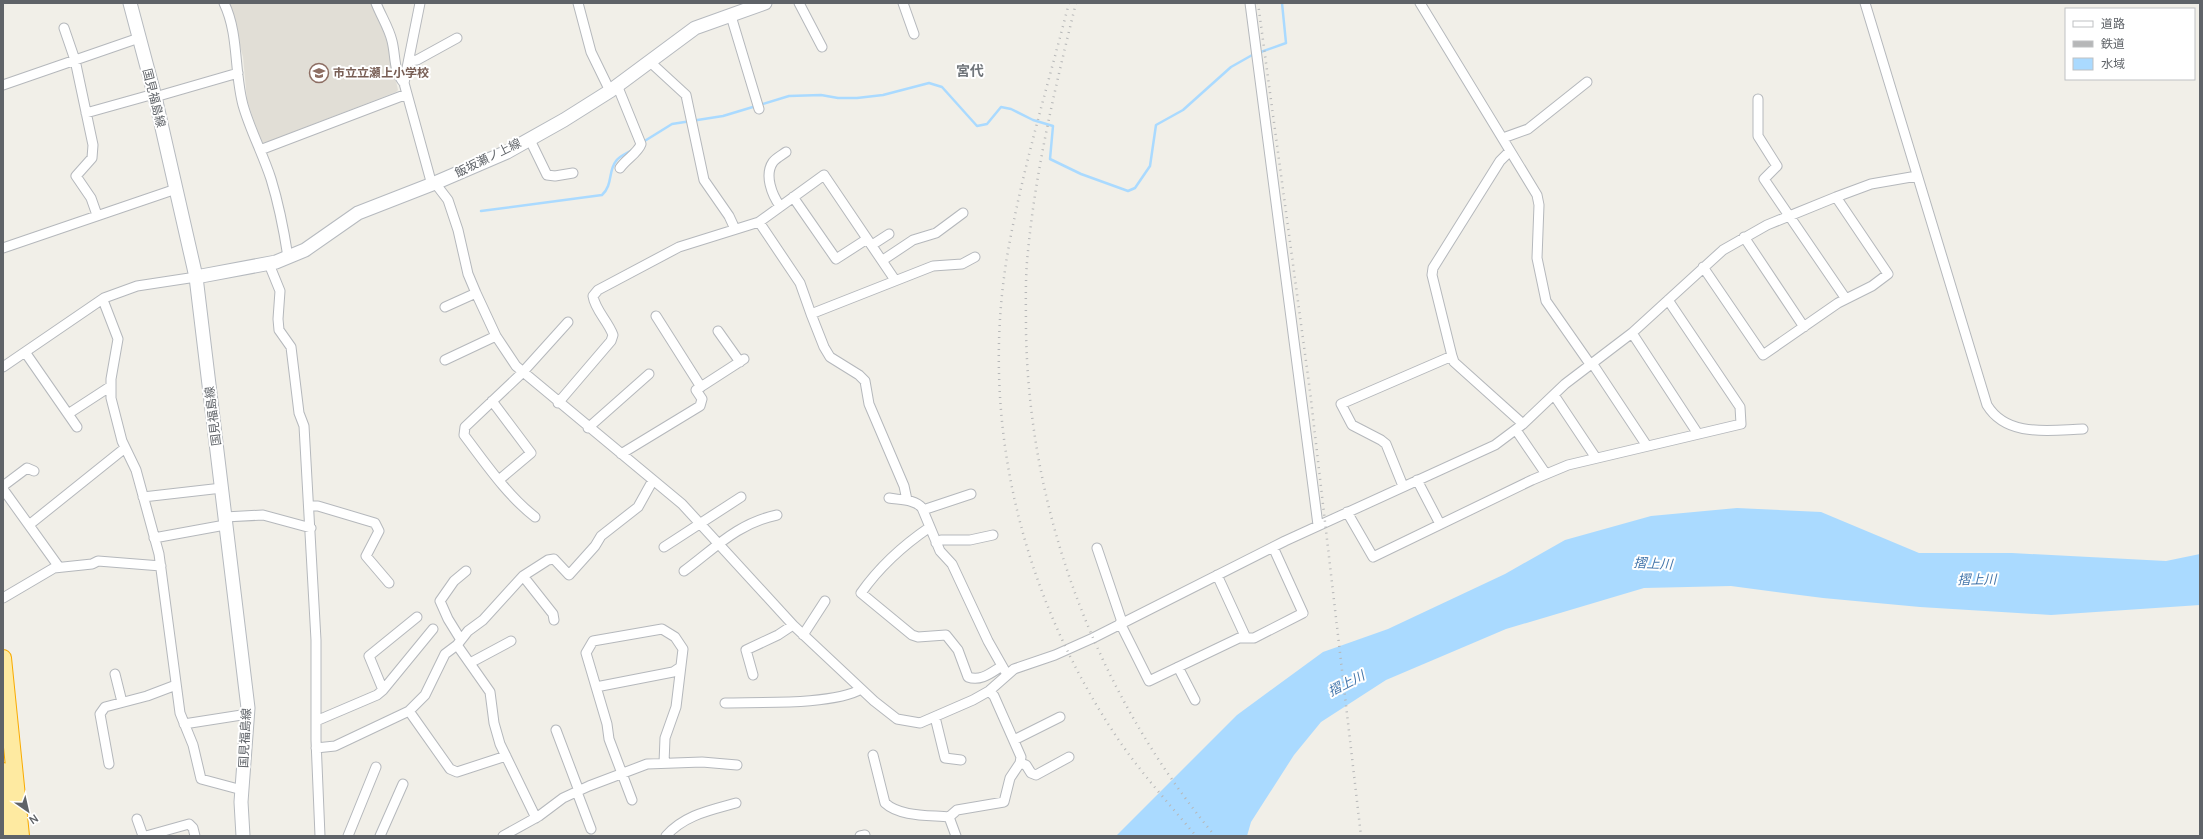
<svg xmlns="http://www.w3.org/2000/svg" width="2203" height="839" font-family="Manrope,'Noto Sans JP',sans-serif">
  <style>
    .education { fill: #e1ded6 }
    .water { fill: #aadaff }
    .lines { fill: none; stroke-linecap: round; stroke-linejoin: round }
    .stream { stroke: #aadaff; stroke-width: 2.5 }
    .minor-casing { stroke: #b5b8bc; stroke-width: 11 }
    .secondary-casing { stroke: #b6babf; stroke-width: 15 }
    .trunk-casing { stroke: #f9ab00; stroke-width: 18 }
    .minor { stroke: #fff; stroke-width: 9 }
    .secondary { stroke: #fff; stroke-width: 13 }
    .trunk { stroke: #feeaa1; stroke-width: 16 }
    .rail { stroke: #b6b7b8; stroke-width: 2.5; stroke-dasharray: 1 5; stroke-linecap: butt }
    .labels { text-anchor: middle; stroke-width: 4; stroke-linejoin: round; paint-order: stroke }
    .education-label { font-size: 12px; font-weight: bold; fill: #785e54; stroke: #fff; text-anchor: start }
    .street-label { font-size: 12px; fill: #5f6368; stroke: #fff }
    .water-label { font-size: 13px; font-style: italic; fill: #4174aa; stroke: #fff }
    .quarter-label { font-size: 14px; font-weight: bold; fill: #70757a; stroke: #fff }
  </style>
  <rect width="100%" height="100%" fill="#f1efe8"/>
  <path class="education" d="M229,3H373L387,42L398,90L396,92L262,144L247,100L243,57Z"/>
  <path class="water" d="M1737,508L1821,512L1919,553H2012L2166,561L2200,554V605L2051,615L1920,607L1823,598L1731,586L1644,588L1506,629L1386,680L1321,722L1294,755L1251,822L1247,836H1116L1237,715L1323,652L1388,629L1505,574L1565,540L1651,516Z"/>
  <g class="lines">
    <path class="stream" d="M1258,53L1286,43L1282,3
      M643,142L672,124L723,116L789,96L821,95L838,98H857L883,95L929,83L942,87L977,126L987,124L1001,107L1011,109L1033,120L1053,126L1050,159L1081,174L1128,191L1135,188L1150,166L1156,125L1183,110L1231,67L1254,54
      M481,211L602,195C613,185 608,171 616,161C619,156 628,153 632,150"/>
    <defs>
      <path id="minor" d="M224,3C239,34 234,72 243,105C250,130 263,154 271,179C279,205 284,231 288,257
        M376,3C381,16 389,28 392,41C396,57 393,70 404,83
        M420,3L404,83L432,185
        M578,3L591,52L610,91
        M799,3L822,47
        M903,3L914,34
        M1250,3L1318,525
        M1420,3L1537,195L1539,205L1537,258L1546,301L1590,364
        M1865,3L1987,405C2007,438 2050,430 2083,429
        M731,16L759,109
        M64,28L75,60L93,145L92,158L76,176L91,198L97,215
        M409,61L417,60L457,38
        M649,61L686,95L704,180L729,216L735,229
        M3,85L139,38
        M617,85L641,144C638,153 626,159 620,168
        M155,97L238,73
        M1758,99V136L1777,166L1764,179L1846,299
        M86,113L154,94
        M529,138L547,175L555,176L573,173
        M1503,138L1528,129L1587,82
        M260,150L407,94
        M435,183L448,200L458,230L468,274L476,293L496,336L516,366L682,504L793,625L874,701L897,719L920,723L973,700L989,691L1014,669L1055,655L1093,638L1285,541L1495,445L1523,424L1565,384L1632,333L1723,250L1767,225L1836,197L1871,184L1917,176
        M793,197L836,259L867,239
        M780,206C772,195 764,175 773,162C776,158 782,155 786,152
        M759,222L800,283L811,314L933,266L962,264L975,257
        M1744,237L1804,327
        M872,245L889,234
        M3,248L176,189
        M883,260L913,240L936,233L963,213
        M269,264L280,291L278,319L279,330L291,347L299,413L304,426L316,640V740L320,836
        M1703,267L1763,355L1838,303L1872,286L1888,274L1836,197
        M103,300L118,339L111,379V398L122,441L136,470L159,554L180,713L193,745L201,779L242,790
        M445,307L476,293
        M811,314L824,347L830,357L859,375L865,381L869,404L904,486L907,500
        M656,316L701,387
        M718,331L740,362
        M1632,333L1698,434
        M25,352L77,427
        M1452,356L1454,362L1523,424
        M445,360L496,336
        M1592,363L1647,446
        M3,367L104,298L137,286L196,277
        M1554,395L1596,458
        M492,401L531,453L499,480
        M558,403L611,341L613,335C608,321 595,310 593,296L598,290L679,247L759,222L824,175L895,280
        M68,414L111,386
        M588,428L649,374
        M1516,430L1546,474
        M621,454L700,406L702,399L696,390L744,359
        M1417,480L1440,524
        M3,486L27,468L34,471
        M1403,486L1386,444L1381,440L1352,425L1341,404L1452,356L1432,275L1433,268L1500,161L1510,151
        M3,489L59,567
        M143,497L222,488
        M889,498C899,500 915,499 922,508L940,551L952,564L988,641L1005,671
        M309,506H318L375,523L379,531L366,556L389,583
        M923,510L971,494
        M1347,512L1373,557L1532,480L1568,465L1741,424L1740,407L1668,300
        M225,517L263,515L311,528
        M535,517C507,495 486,464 464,435L465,427L522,373L568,322
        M29,525L125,448
        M930,527C902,546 880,566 861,593L912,635L918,637L946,635L958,650L968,677C981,682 992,672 1002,666
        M154,538L225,525
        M936,543L941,540H970L993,535
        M664,547L741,497
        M1097,548L1122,622
        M684,571C715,548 738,523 777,515
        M1217,575L1246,638
        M523,576L553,614L554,620
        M3,598L54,568L92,564L98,561L161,566
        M1120,623L1149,681L1239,638H1254L1303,613L1273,547
        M803,635L825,601
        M461,640L448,619L440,601L454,581L466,571
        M457,645L490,692L494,723L500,744L536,818
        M470,663L511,641
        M1178,667L1195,700
        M115,674L122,702
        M753,675L746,650L778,635L793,625
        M596,687L673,672L679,668
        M383,690L369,656L417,617
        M725,703C758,702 835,705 861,689
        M409,711L450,769L457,772L506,756
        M935,717L945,758L961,760
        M316,721L377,695L383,690L433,629
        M184,724L248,714
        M556,730L579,791
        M1014,740L1060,717
        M316,748L335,746L409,711L425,695L445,654L457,645L468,631L483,620L523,576L548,560L554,559L569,575L595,546L601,536L638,507L653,480
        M873,755L885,803C900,817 930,815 949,817L956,836
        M1020,763L1026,765L1031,773L1036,775L1069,757
        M109,764L100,714L105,707L147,696L176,685
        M577,792L591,829
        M632,800L609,739L607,724L586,653L593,641L662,629L675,637L683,649L676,707L665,738L664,763
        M949,817L957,810L1004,802L1010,778L1020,763L1021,757L994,696L989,691
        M137,819L143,836
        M146,836L189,824L193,828L195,836
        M348,836L376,767
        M380,836L403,784
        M503,836L539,816L563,798L589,786L647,764L702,762L737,765
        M666,836C684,815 711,810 736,803
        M860,836L865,835"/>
      <path id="secondary" d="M130,3L155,97L196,277L248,708L241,802L243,836
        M196,277L276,262L305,250L358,213L435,183L507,152L564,120L610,91L695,28L765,3"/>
      <path id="trunk" d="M3,658L21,836
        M3,771L10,836"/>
    </defs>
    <use href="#minor" class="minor-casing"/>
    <use href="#secondary" class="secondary-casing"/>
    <use href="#trunk" class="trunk-casing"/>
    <use href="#minor" class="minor"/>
    <use href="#secondary" class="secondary"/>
    <use href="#trunk" class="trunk"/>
    <path class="rail" d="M1069,3C1048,85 1023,167 1008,251C978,423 1023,599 1120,742C1143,775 1170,805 1196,836
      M1076,3C1056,84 1036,167 1028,251C1025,277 1026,304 1026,331C1029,515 1097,694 1215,836
      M1258,3L1310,391L1361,836"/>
  </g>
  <defs>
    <symbol id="school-ring" viewBox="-11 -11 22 22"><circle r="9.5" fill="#fff" stroke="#8d6e63" stroke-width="1.5"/><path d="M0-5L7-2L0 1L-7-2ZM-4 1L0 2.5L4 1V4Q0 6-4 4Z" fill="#8d6e63"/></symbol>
  </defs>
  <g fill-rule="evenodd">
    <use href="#school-ring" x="308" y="62" width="22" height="22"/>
  </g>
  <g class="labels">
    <g class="education-label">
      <text x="333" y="77">市立立瀬上小学校</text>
    </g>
    <g class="street-label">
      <text transform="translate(154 98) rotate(76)" y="4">国見福島線</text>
      <text transform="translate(488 158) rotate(-26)" y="4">飯坂瀬ノ上線</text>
      <text transform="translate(213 416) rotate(-97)" y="4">国見福島線</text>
      <text transform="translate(245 738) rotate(-87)" y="4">国見福島線</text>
    </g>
    <g class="water-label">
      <text transform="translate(1653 563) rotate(3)" y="5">摺上川</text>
      <text transform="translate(1977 579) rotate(-1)" y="5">摺上川</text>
      <text transform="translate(1346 683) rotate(-27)" y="5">摺上川</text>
    </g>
    <g class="quarter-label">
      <text x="970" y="76">宮代</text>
    </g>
  </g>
  <rect width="2203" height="839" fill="none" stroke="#5f6368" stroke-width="8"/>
  <rect x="2065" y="8" width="130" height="72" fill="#ffffff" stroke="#bfc1c3"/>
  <rect x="2073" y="21" width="20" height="6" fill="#ffffff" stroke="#bfc1c3"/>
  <text x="2101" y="28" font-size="12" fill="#5f6368">道路</text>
  <rect x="2073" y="41" width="20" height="6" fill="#b6b7b8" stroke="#bfc1c3"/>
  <text x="2101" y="48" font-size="12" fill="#5f6368">鉄道</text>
  <rect x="2073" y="58" width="20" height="12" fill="#aadaff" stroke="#bfc1c3"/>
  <text x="2101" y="68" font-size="12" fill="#5f6368">水域</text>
  <g transform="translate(28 811) rotate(146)" stroke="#ffffff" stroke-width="3" paint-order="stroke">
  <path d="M0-3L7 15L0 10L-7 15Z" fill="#5f6368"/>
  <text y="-6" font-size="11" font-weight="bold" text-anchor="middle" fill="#5f6368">N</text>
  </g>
</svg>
